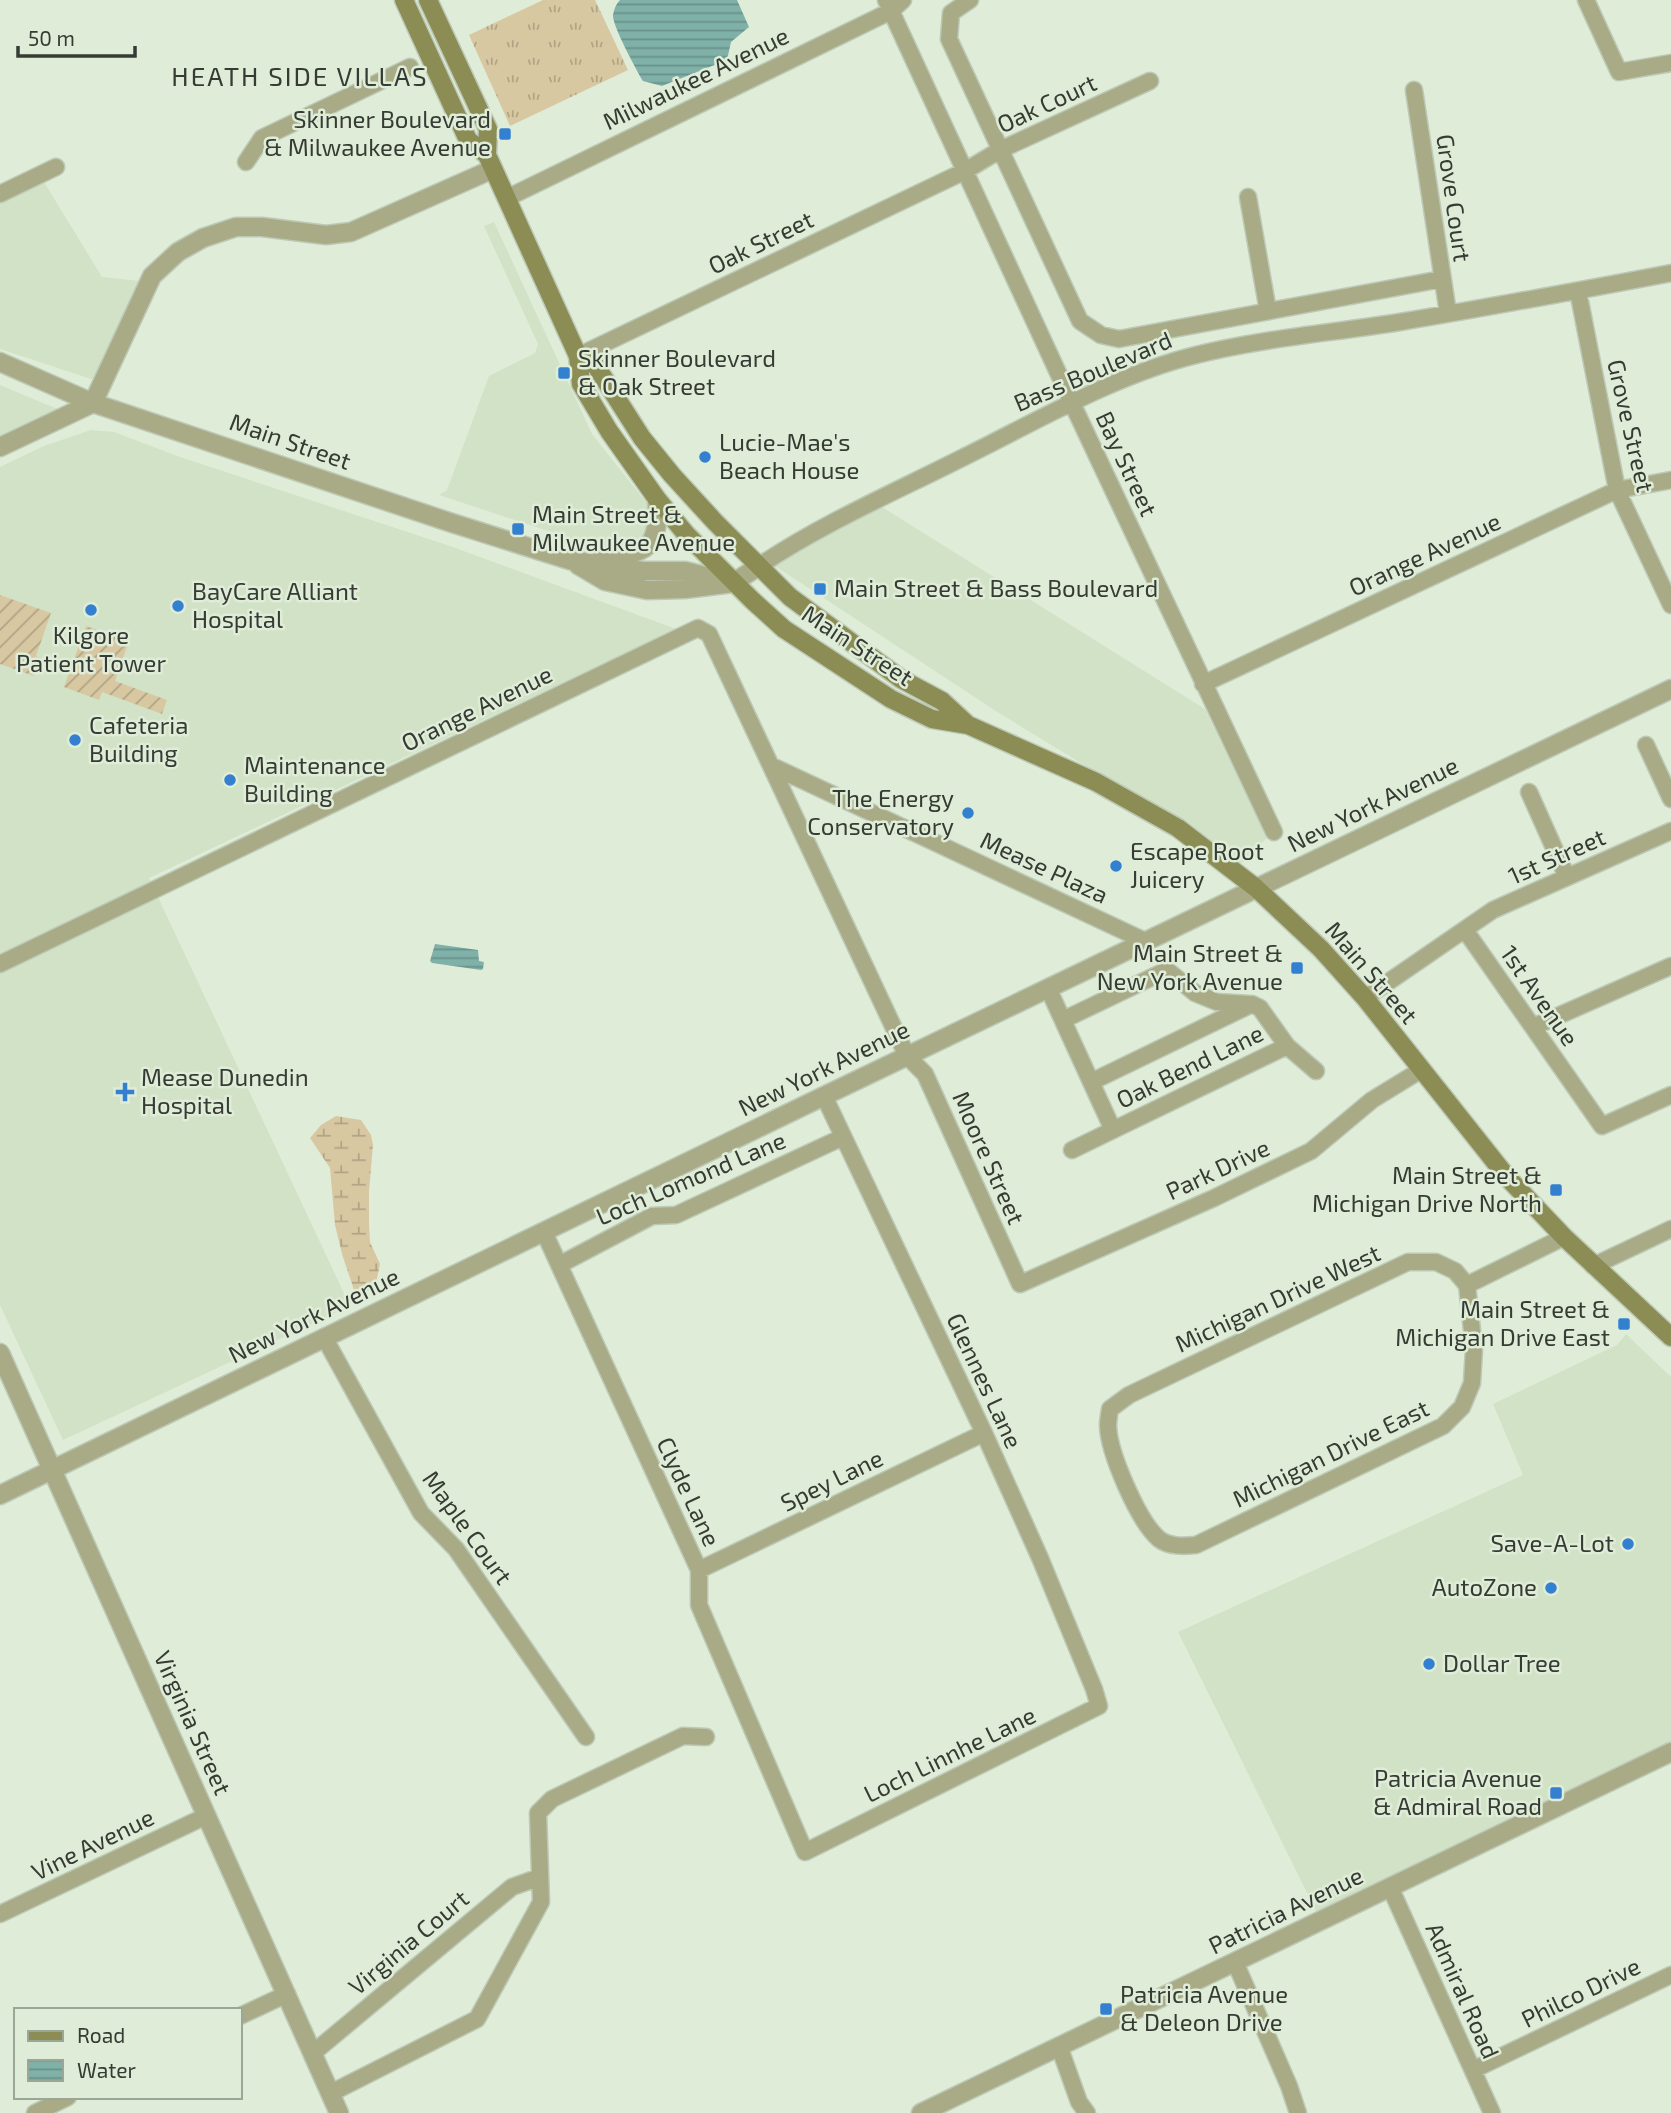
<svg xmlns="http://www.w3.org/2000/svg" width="1671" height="2113" font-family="'Exo 2',sans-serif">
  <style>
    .built { fill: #d1e2c6 }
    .grass { fill: url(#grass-tufts) }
    .wetland { fill: url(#wetland-marsh) }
    .garden { fill: url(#garden-furrows) }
    .water { fill: url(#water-rules) }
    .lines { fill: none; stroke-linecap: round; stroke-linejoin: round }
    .minor-casing { stroke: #bdc9b7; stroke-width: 19 }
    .tertiary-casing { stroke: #bdc9b7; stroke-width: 21 }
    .secondary-casing { stroke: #bdc9b7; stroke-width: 21 }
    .minor { stroke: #a9ab86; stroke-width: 16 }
    .tertiary { stroke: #a9ab86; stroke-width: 18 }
    .secondary { stroke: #8b8d54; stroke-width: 18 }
    .poi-dot { fill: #3380d0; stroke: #dfedd8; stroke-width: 2.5 }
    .labels { text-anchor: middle; stroke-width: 5; stroke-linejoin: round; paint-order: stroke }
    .street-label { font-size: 24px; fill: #363b33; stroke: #dfedd8 }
    .poi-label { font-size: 24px; fill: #363b33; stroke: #dfedd8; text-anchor: start }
    .neighbourhood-label { font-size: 26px; letter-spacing: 2px; fill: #363b33; stroke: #dfedd8 }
  </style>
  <defs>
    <pattern id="grass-tufts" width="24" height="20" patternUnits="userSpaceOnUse" patternTransform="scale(1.75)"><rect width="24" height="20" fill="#d8c8a2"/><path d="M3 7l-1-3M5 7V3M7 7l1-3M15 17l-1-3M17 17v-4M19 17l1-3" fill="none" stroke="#b0a485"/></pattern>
    <pattern id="wetland-marsh" width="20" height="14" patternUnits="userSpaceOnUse" patternTransform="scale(1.75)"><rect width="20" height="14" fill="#d8c8a2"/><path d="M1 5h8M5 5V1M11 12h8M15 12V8" fill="none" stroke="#b0a485"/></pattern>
    <pattern id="garden-furrows" width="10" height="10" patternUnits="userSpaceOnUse" patternTransform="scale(1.75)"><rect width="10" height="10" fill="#d8c8a2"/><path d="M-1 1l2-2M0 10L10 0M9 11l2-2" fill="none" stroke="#b0a485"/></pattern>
    <pattern id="water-rules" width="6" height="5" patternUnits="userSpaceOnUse" patternTransform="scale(1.75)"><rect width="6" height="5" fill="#7fb1a8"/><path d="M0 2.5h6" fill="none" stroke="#699189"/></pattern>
  </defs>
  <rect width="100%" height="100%" fill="#dfedd8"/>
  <path class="built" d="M44,182L102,277L140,281L94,380L0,349V203Z
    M494,222L592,434L649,506L647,532L642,540L632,546L603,549L439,495L447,490L489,376L535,353L538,344L484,226Z
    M0,385L26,396L60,410L0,438Z
    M91,430L114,432L180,457L450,546L676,629L149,878L350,1306L63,1440L0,1305V467L44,446Z
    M882,507L1205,709L1267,838L1242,863L1184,821L1094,771L999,713L775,566L794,553Z
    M1626,1334L1671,1377V1743L1317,1913L1178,1632L1523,1475L1493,1404L1617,1345Z"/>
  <path class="grass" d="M543,0H595L628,70L510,126L469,35Z"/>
  <path class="wetland" d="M336,1116L361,1120L371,1135L373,1145L369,1191V1224L370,1242L380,1264L376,1283L365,1294L354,1290L342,1254L335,1225L330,1168L310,1138L321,1125Z"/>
  <path class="garden" d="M0,595L51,613L36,656L41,658L34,676L0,664Z
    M86,626L129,641L115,681L167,700L162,714L102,692L99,700L64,687Z"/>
  <path class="water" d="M620,0H737L749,27L731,42L727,60L662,86L643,81C637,71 612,25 613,15C614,9 616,4 620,0Z
    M435,944L478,950L479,961L484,962L483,969L481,970L432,963L430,961Z"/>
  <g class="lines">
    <defs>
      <path id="minor" d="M886,0L1072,403L1274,832
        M970,0L951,13L949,39L1080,321L1101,335L1119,339L1442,279
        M1586,0L1619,72L1671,63
        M1414,90L1448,313
        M246,162L262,138L410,67
        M0,194L56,167
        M1248,197L1268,311
        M507,198L891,11L903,0
        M1578,291L1617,490L1671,605
        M578,356L965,171L1000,150L1150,81
        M759,566C823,523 895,492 964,457C1039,420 1115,375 1196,355C1264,338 1332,333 1400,322C1491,307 1581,290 1671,273
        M1203,684L1617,490L1671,480
        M1646,745L1671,799
        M772,766L1145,941
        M1529,792L1567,877
        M1465,930L1602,1126L1671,1095
        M0,964L698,628L709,634L907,1056L925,1074L1020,1284L1214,1198L1311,1151L1372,1100L1421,1070
        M1048,988L1113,1130L1287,1046L1260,1008L1252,1004L1091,1082
        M1365,998L1493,910L1671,831
        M1063,1020L1167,970L1195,993L1217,1002L1249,1004
        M1533,1027L1671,966
        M1287,1046L1316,1071
        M1072,1150L1113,1130
        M544,1232L699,1570V1605L805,1852L1099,1706L1094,1689L1040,1558L984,1433L824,1096
        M1408,1262H1436L1455,1271L1467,1285L1474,1349L1472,1383L1462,1407L1443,1426L1196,1545C1184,1546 1169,1547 1159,1539C1138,1521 1109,1453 1108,1426C1108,1421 1109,1415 1110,1409L1129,1395Z
        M559,1265L652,1216L676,1215L843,1137
        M1593,1266L1671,1229
        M1467,1285L1564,1237
        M324,1337L421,1513L456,1549L586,1737
        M699,1570L984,1433
        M1390,1887L1492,2113
        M0,1914L206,1816
        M1235,1962L1289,2086L1298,2113
        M240,2016L287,1994
        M1059,2046L1079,2102L1087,2113
        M313,2053L512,1887L540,1877
        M1473,2070L1671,1975
        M331,2093L477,2019L541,1902L538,1813L552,1799L683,1736L706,1737
        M35,2113L68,2097"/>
      <path id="tertiary" d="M0,362L93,403L449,522L569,560L643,571H685L733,583
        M0,447L93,403L152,276L178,252L203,238L236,227H262L326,235L351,232L493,169
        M602,557C647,554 660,549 657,499
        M578,565L605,581L647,590L685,589L733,583L759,566
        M0,1353L339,2113
        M0,1495L824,1096L1671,689
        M921,2113L1671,1752"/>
      <path id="secondary" d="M404,0L468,140L487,155
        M428,0L488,129L487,155L578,356L581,384L609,431L657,499L686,534L752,600L784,629L891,699L932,719L968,725L1096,782L1178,828L1256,888L1321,949L1365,998L1507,1177L1564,1237L1671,1337
        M578,356L596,366L642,438L672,475L715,522L790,597L901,679L942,701L968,725"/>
    </defs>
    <use href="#minor" class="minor-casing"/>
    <use href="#tertiary" class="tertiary-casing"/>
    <use href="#secondary" class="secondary-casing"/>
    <use href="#minor" class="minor"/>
    <use href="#tertiary" class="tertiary"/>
    <use href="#secondary" class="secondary"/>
  </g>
  <g class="poi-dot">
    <rect x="498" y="127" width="14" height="14" rx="3.5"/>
    <rect x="557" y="366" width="14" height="14" rx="3.5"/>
    <circle cx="705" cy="457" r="7"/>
    <rect x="511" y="522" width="14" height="14" rx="3.5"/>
    <rect x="813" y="582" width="14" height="14" rx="3.5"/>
    <circle cx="178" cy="606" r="7"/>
    <circle cx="91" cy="610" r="7"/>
    <circle cx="75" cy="740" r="7"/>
    <circle cx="230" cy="780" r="7"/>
    <circle cx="968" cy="813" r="7"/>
    <circle cx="1116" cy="866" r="7"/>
    <rect x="1290" y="961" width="14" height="14" rx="3.5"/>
    <path d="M121.5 1081.5h7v7h7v7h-7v7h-7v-7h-7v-7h7z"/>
    <rect x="1549" y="1183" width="14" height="14" rx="3.5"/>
    <rect x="1617" y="1317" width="14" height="14" rx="3.5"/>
    <circle cx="1628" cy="1544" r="7"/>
    <circle cx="1551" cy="1588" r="7"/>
    <circle cx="1429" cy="1664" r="7"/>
    <rect x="1549" y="1786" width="14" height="14" rx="3.5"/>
    <rect x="1099" y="2002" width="14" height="14" rx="3.5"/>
  </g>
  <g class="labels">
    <g class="street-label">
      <text transform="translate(696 79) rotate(-26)" y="8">Milwaukee Avenue</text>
      <text transform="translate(1047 104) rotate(-25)" y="8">Oak Court</text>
      <text transform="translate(1453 198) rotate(82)" y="8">Grove Court</text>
      <text transform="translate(761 243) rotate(-26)" y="8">Oak Street</text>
      <text transform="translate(1093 372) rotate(-23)" y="8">Bass Boulevard</text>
      <text transform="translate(1630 426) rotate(77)" y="8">Grove Street</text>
      <text transform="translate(290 442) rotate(19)" y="8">Main Street</text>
      <text transform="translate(1126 464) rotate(65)" y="8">Bay Street</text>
      <text transform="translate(1425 555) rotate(-25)" y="8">Orange Avenue</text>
      <text transform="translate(857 646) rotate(33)" y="8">Main Street</text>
      <text transform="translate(477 709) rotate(-26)" y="8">Orange Avenue</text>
      <text transform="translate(1373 805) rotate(-26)" y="8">New York Avenue</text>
      <text transform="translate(1557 857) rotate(-24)" y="8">1st Street</text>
      <text transform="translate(1044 868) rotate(25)" y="8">Mease Plaza</text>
      <text transform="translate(1371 973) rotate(49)" y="8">Main Street</text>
      <text transform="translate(1539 996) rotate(55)" y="8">1st Avenue</text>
      <text transform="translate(1190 1067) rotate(-26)" y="8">Oak Bend Lane</text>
      <text transform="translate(824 1069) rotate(-26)" y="8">New York Avenue</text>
      <text transform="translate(988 1158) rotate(66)" y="8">Moore Street</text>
      <text transform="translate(1218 1170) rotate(-25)" y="8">Park Drive</text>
      <text transform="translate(691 1179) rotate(-23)" y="8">Loch Lomond Lane</text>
      <text transform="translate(1278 1299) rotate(-25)" y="8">Michigan Drive West</text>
      <text transform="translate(314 1316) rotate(-26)" y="8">New York Avenue</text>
      <text transform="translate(984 1381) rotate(65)" y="8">Glennes Lane</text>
      <text transform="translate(1331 1454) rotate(-26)" y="8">Michigan Drive East</text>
      <text transform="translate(832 1481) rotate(-26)" y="8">Spey Lane</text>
      <text transform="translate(688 1492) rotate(65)" y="8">Clyde Lane</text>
      <text transform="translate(467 1528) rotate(54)" y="8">Maple Court</text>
      <text transform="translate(192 1723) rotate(66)" y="8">Virginia Street</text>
      <text transform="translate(950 1755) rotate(-26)" y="8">Loch Linnhe Lane</text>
      <text transform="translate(93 1845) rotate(-26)" y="8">Vine Avenue</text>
      <text transform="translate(1286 1911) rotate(-26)" y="8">Patricia Avenue</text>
      <text transform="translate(409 1943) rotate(-40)" y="8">Virginia Court</text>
      <text transform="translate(1462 1991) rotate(66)" y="8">Admiral Road</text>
      <text transform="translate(1581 1993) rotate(-26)" y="8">Philco Drive</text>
    </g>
    <g class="poi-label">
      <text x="491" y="128" text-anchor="end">Skinner Boulevard<tspan x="491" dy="28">&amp; Milwaukee Avenue</tspan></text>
      <text x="578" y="367">Skinner Boulevard<tspan x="578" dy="28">&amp; Oak Street</tspan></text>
      <text x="719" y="451">Lucie-Mae's<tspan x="719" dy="28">Beach House</tspan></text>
      <text x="532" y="523">Main Street &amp;<tspan x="532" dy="28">Milwaukee Avenue</tspan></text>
      <text x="834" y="597">Main Street &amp; Bass Boulevard</text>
      <text x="192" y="600">BayCare Alliant<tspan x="192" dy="28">Hospital</tspan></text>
      <text x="91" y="644" text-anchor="middle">Kilgore<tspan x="91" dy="28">Patient Tower</tspan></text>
      <text x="89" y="734">Cafeteria<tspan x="89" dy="28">Building</tspan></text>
      <text x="244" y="774">Maintenance<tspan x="244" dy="28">Building</tspan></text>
      <text x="954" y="807" text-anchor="end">The Energy<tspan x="954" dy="28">Conservatory</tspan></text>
      <text x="1130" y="860">Escape Root<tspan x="1130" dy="28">Juicery</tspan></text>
      <text x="1283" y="962" text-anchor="end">Main Street &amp;<tspan x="1283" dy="28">New York Avenue</tspan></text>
      <text x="141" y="1086">Mease Dunedin<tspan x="141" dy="28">Hospital</tspan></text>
      <text x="1542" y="1184" text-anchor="end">Main Street &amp;<tspan x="1542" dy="28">Michigan Drive North</tspan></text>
      <text x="1610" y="1318" text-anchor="end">Main Street &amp;<tspan x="1610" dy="28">Michigan Drive East</tspan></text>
      <text x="1614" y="1552" text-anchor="end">Save-A-Lot</text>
      <text x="1537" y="1596" text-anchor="end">AutoZone</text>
      <text x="1443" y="1672">Dollar Tree</text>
      <text x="1542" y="1787" text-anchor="end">Patricia Avenue<tspan x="1542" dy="28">&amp; Admiral Road</tspan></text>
      <text x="1120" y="2003">Patricia Avenue<tspan x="1120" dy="28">&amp; Deleon Drive</tspan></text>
    </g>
    <g class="neighbourhood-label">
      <text x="300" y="86">HEATH SIDE VILLAS</text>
    </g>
  </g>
  <rect x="14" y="2008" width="228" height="91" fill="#dfedd8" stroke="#9ba696" stroke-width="2"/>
  <rect x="28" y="2031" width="35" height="10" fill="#8b8d54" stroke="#9ba696" stroke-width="2"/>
  <text x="77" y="2043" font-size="21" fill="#363b33">Road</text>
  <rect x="28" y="2060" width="35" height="21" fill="url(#water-rules)" stroke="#9ba696" stroke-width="2"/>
  <text x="77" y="2078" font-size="21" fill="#363b33">Water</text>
  <path d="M18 46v10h117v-10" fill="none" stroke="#363b33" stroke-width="3.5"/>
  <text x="28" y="46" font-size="21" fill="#363b33" stroke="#dfedd8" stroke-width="5" paint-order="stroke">50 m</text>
</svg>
